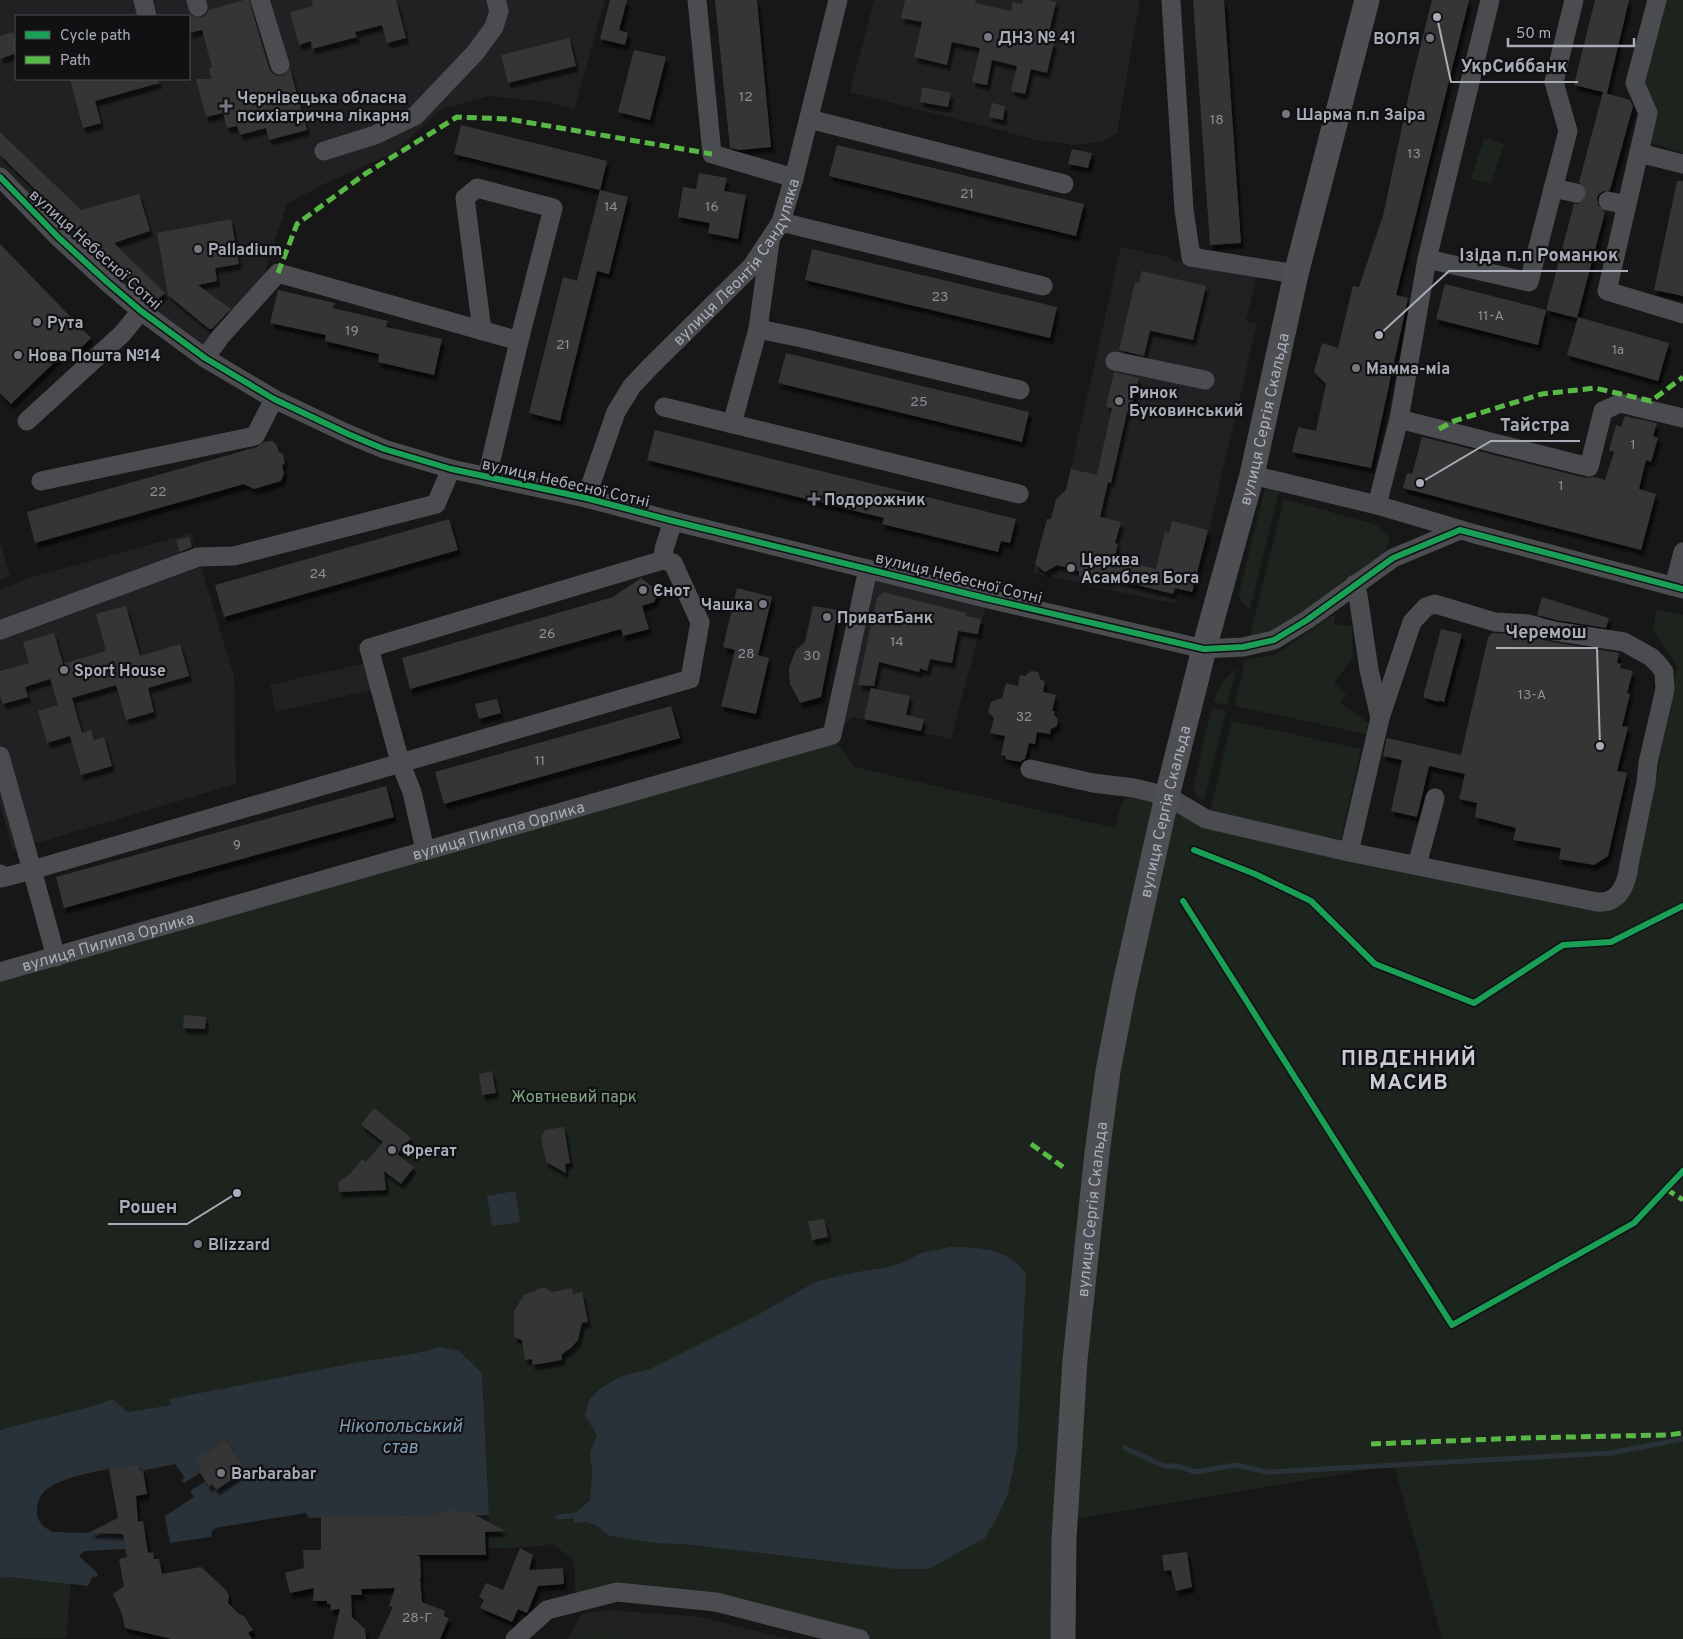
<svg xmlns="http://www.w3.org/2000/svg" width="1683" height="1639" font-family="Overpass,sans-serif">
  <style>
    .built { fill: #212123; fill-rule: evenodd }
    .green { fill: #1d241e; fill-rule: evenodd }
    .water { fill: #2a3239 }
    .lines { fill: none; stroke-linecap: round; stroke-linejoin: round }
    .stream { stroke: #2a3239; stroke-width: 5 }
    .building { fill: #353536; filter: url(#shadow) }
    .minor-tunnel { stroke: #343537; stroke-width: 19; stroke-dasharray: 19 9; stroke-linecap: butt }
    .minor { stroke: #4b4c50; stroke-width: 19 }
    .major { stroke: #4d4f52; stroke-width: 25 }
    .quiet { stroke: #58b947; stroke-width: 5; stroke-dasharray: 10 5; stroke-linecap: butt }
    .cycleway-casing { stroke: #111113; stroke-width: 9 }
    .cycleway { stroke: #1a9f57; stroke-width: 6 }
    .poi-dot { fill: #757880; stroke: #111113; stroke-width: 2 }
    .labels { text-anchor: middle; stroke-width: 4.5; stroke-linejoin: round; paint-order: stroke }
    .number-label { font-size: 14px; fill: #8b8f98 }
    .poi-label { font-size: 16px; font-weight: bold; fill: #a8adb8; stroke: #111113; text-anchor: start }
    .street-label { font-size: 16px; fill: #a8adb8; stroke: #111113 }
    .park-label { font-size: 16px; fill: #7fa381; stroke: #111113 }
    .water-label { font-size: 18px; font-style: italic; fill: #7f9bb3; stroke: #111113 }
    .district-label { font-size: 21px; font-weight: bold; letter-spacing: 1px; fill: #c9ccd4; stroke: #111113 }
    .leader { fill: none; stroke: #a8adb8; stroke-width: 2 }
    .callout-dot { fill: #a8adb8; stroke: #111113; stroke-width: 2 }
    .callout-label { font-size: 18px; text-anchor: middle; font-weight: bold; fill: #a8adb8; stroke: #111113; stroke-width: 4.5; stroke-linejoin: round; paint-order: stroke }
  </style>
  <defs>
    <filter id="shadow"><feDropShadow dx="3" dy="5.5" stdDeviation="1" flood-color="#0009"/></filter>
  </defs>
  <rect width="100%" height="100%" fill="#171717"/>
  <path class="built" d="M0,0H605L574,109L548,102L489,96L441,109L394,153L324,184L287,204L261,284L205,358L0,176ZM16,16H189V79H16Z
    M874,0H1140L1117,133L1101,142L1073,145L1037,140L850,92Z
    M1121,247L1169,257L1174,261L1257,276L1246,321L1257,324L1194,593L1178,590L1175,604L1033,573L1047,519H1051L1056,498L1066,490Z
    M192,533L198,557L234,676L236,784L13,850L0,805V590L28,578Z
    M0,542L10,576L0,579Z
    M868,567L988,598L951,739L853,717L831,735Z
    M365,663L371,690L276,712L270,685Z
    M610,1610L701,1617L789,1639H567L582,1614Z"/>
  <path class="green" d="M1657,0H1683V153L1642,140L1635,83Z
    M1484,138L1504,144L1491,184L1471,179Z
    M1269,487L1280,488L1250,610L1241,601L1239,594L1265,489Z
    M1284,499L1377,525L1390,539L1384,553L1274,633L1250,637Z
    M1656,609L1683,615V1639H1442L1394,1465L1064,1521L1061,1639H862L716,1601H576L574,1561L553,1544L531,1547L488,1548L489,1515L482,1373L459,1351L441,1347L412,1354L359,1362L170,1399L171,1405L128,1412L111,1399C75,1413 37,1419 0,1430V968L831,735L855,767L1115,828L1121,805L1133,790L1210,811L1232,721L1361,749L1341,840L1216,813L1606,908L1629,890L1649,818L1677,668L1672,657L1653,631ZM921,1253L1025,1274L1017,1450L1008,1494L996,1520L985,1538L929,1569H895L692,1545L655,1543L610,1536L595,1525L586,1522L580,1507L590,1501L592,1473L590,1452L597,1435L590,1423L622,1376L650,1369L759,1314L815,1282L851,1273L887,1267L902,1263Z
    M1335,614L1334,624L1352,626L1353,657L1334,683L1346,694L1340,703L1368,723L1366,734L1235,706L1245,660L1275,655Z
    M1236,668L1227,705L1213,702L1221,684Z
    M1212,708L1226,711L1204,801L1196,795L1193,787Z
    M9,1577L71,1583L66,1638H0V1578Z
    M593,1631H608L627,1639H574L586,1633Z"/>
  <path class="water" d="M515,1191L520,1222L492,1226L487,1196Z
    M950,1247C977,1247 1010,1248 1026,1274L1017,1450L1008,1494L996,1520L985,1538L929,1569H895L692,1545L655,1543L610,1536L595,1525L586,1522L573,1523C574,1512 581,1507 590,1501L592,1473L590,1452L597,1435L585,1416L589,1400L601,1388L622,1376L650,1369L759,1314L815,1282L851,1273L887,1267L902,1263L921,1253Z
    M441,1347L459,1351L482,1373L489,1515C470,1518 455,1504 435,1515L309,1518L306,1513L215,1528L212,1531L211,1537L170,1543L165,1516L194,1497L190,1491L206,1481L210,1486L212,1484L216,1490L245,1470L226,1440L197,1460L201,1466L197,1468L200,1473L184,1483L181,1480L185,1478L175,1464L140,1471L139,1464C115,1468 57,1475 42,1494C39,1498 37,1504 37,1509C35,1520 44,1528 53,1532L123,1534L126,1549L85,1551L79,1556L97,1573L98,1576L92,1578L88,1586L9,1577L0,1578V1430C37,1419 75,1413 112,1399L128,1412L171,1405L169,1399L359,1362L412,1354Z"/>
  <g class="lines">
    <path class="stream" d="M1125,1448L1164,1466H1177L1196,1472L1235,1465L1268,1472L1611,1453L1683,1439
      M558,1517L579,1515"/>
  </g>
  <path class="building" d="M244,0H249L269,68L272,73L277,76H283L290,69L307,130L269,140L266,128L240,135L237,126L227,128L223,113L206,117L196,79H211L209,68L212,67L202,30L189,33V15L201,18L206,15L209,10Z
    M312,0H396L406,38L387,43L382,25L355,32L357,37L312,49L311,41L299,45L290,12L313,6Z
    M610,0H627L619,30L628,33L625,45L600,39Z
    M715,0H757L771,147L739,150L730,148Z
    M905,0H976L975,3L1011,11L1013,2L1022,4L1023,0H1049L1056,2L1047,41L1054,42L1047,73L1031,69L1025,94L1011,91L1017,66L992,60L987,85L972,82L980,48L952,42L947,65L914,57L922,22L901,18Z
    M1193,0H1224L1241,243L1210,245Z
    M1432,0H1469L1396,295L1408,298L1371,468L1292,452L1298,427L1316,431L1326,384L1314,372L1322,343L1338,348L1353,286L1359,287L1383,216L1412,80Z
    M1595,0H1629L1607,93H1605L1630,100L1633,106L1610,190L1604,191L1599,194L1597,198L1598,205L1605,212L1577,318L1546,310L1574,204H1579L1584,201L1587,195V189L1579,182L1603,92L1574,85Z
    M13,32L16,43V53L0,59V36Z
    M569,38L576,66L508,83L501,55Z
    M634,50L666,57L650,120L618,112Z
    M70,79H158L159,83L95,101L101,123L83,128Z
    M922,87L951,93L948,107L920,102Z
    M992,103L1005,106L1003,120L989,117Z
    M461,125L607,161L600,190L454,154Z
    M0,132L81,210L139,194L150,231L114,243L165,293L153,304L0,155Z
    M837,145L1084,204L1076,236L829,176Z
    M1072,149L1092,153L1088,168L1068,164Z
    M699,173L727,178L724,191L746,195L738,239L708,233L710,223L678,217L683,187L696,189Z
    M1677,181H1683V296L1654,290Z
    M600,190L628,197L609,274L597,271L560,421L529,413L563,277L577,281Z
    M231,219L239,264L215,268L217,281L198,285L231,309L212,329H209L168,295L157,233Z
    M0,244L91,338L73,356L67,350L11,404L0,393Z
    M812,249L1057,307L1050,338L805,280Z
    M1142,271L1206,286L1193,340L1151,331H1150L1144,356L1119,350L1135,282L1139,283Z
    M1445,284L1546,310L1538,345L1436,319Z
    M278,290L335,303L333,308L388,321L386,327L442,339L434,375L378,362L379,354L325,341L326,335L270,323Z
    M1578,317L1669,343L1658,381L1567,355Z
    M786,353L1029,412L1022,442L778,383Z
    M1114,372L1139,378L1130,412H1127L1111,483L1108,482L1100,517L1121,522L1115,543L1118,544L1114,559L1156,569L1165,532L1169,533L1172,521L1208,530L1192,592L1175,588L1173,594L1110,578L1109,582L1079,576V571L1057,565L1045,572L1035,564L1047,519H1051L1056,499L1066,490L1071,469L1097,475L1112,408L1106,407Z
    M1625,416L1657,423L1653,436L1658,438L1651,462L1646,460L1639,489L1656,494L1641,550L1403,488L1407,473L1412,474L1422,437L1586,478L1594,477L1605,480L1614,452L1609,450L1616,425L1621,427Z
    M655,430L1016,519L1010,543L1001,541L998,552L882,524L884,518L647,460Z
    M272,441L276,444L279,452L283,454L285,464L282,465L284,474L281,481L254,489L244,484L35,543L27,512L257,447L264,442Z
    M449,519L458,550L224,617L215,585Z
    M189,537L192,547L180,552L176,540Z
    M641,578L654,588L658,594L654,602L642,606L649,629L623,636L621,629L410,689L402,658L613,597Z
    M737,588L772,597L758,655L769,658L756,714L721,706L735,650L723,647Z
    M883,592L966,613V616L981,619L978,634L958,631L952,663L930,659L927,671L920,668L919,672L879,662L874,686L858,685L877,598Z
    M1542,597L1609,618L1606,628L1556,620L1537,615Z
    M126,606L140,656L180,644L189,676L148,688L154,712L126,720L116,685L72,698L82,733L91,730L94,740L104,737L112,766L81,775L70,736L47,743L38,711L58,705L50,679L25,687L28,697L3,704L0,695V671L29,663L23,642L54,633L63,664L106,651L96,614Z
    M813,606L838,610L821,697L800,703L790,684L789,668L796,650L805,642Z
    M1441,629L1462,634L1444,702L1439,700V702L1423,697Z
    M1492,633L1526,635L1552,642L1619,653L1617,663L1621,664L1620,668L1633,671L1627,693L1630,694L1622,726L1628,727L1617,771L1627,773L1608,856L1594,865L1559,859L1561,848L1513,840L1516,828L1475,817L1477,803L1459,799L1465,774L1429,766L1417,817L1391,811L1402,760L1383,756L1387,738L1461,755L1488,638Z
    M1031,671L1038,672L1041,680L1045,681L1043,692L1056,695L1052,711H1055L1054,715L1058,719L1057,726L1051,729L1050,734L1037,732L1035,744L1029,743L1025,759L1022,760L1021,762L1005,759L1006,756L1001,755L1005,736L990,733L994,718L988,712L991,702L1002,698L1006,683L1018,686L1020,675L1025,676Z
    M871,688L910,696L906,715L924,719L921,731L864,719Z
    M497,699L501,713L479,719L475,704Z
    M671,706L680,738L444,804L435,772Z
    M386,786L394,817L64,908L56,877Z
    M184,1015L206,1017L205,1029L183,1028Z
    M492,1071L496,1093L482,1095L479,1074Z
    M374,1108L411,1138L397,1154L414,1167L401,1184L384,1171L386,1190L339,1192L338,1182L350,1174L362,1159L366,1162L383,1142L361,1125Z
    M564,1127L570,1163L565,1164L566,1173L546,1162L541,1137L545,1130Z
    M824,1219L828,1237L812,1240L808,1221Z
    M544,1287L552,1292L572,1288L573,1294L582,1292L588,1322L582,1323L578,1340L572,1347L562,1354V1360L532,1365V1359L525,1360L522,1340L514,1337V1311L524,1295Z
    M226,1440L246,1470L216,1490L212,1484L209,1487L197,1468L201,1466L196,1460Z
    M139,1464L140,1471L143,1470L147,1494L136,1496L138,1522L143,1521L148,1553L153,1552L154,1559H159L162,1574L201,1567L226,1590L229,1596L228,1603L239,1614L244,1616L253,1630L248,1633L252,1639H172L125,1628L122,1614L113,1594L124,1586L119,1559L127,1557L123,1534L88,1533L118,1518L109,1469Z
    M448,1510L470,1512L505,1531L485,1532L486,1555H417L420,1557L421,1578H420L422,1602L445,1611L444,1616L449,1618L440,1639H378L393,1607L389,1606L395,1588L361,1589L362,1595H351L352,1617L365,1629L366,1639H333L340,1609L330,1610L331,1604H327V1601H313L314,1588L290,1593L285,1573L304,1568L303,1550H321V1517L435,1515Z
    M520,1548L533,1555L529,1570L563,1568L564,1584L538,1586L527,1613L518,1609L512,1622L480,1608L484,1600L479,1597L486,1583L503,1590Z
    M1187,1552L1192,1587L1176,1591L1171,1570L1164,1571L1162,1555Z"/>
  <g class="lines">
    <path class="minor-tunnel" d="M1576,193L1608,201"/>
    <g class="minor">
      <path d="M143,0L147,16"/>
      <path d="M196,0L198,7"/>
      <path d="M260,0L280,65"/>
      <path d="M697,0L712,154L794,178"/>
      <path d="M1171,0L1184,210L1191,257L1296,274"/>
      <path d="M1657,0L1635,83L1648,113L1607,291L1683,314"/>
      <path d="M809,119L1064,184"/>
      <path d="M324,151L375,135L415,116L475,53L494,27L499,11L496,0"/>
      <path d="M1639,153L1683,164"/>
      <path d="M0,177L58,237L107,282L141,311L205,358L274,399L348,434L384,449L451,469L586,498L673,521L989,599L1204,649L1243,647L1274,640L1307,620L1393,558L1460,530"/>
      <path d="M1553,188L1576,193"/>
      <path d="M1608,201L1627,205"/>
      <path d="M781,222L1043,286"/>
      <path d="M1427,259L1529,282L1568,131L1554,82L1574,0"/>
      <path d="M758,329L802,338L1020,390"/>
      <path d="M482,331L465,198L477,188L553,208L519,341L487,477"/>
      <path d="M205,358L221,336L278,273L519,341"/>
      <path d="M1115,361L1205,380"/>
      <path d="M664,407L1019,494"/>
      <path d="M1399,419L1589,467L1603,411L1620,403L1683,418"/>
      <path d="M27,421L122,334L141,311"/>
      <path d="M732,424L758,329L770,242"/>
      <path d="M1252,475L1377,505L1475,534L1683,589"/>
      <path d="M41,481L255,436L274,399"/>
      <path id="s1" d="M586,498L616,412L632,386L650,367L752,266L781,222L794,178L838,0"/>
      <path d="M1377,505L1399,419L1427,259L1490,0"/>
      <path d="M1674,586L1683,552"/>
      <path d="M0,630L198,557L234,556L436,504L451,469"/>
      <path d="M0,756L32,870L1,878L0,874"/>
      <path d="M1030,769L1093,783L1134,788L1167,796L1206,819L1349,852L1380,718L1369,670L1358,595L1355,584"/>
      <path d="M425,850L412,792L400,762L369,648L663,560"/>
      <path d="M1349,852L1597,902C1620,904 1627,883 1629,865L1646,783L1648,763L1665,689L1664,672L1659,665L1651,657L1624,642L1554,631L1528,624L1495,622L1435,604L1426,607L1412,622L1380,718"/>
      <path d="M1417,865L1435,798"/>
      <path d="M56,957L32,870L690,679L700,622L673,563L663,560L664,549L673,521"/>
      <path id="s2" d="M0,972L832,735L868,569"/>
      <path d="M515,1639L547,1610L617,1592L716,1602L860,1639"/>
    </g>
    <path class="major" id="s3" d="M1063,1639L1064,1539L1075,1360L1097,1153L1108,1071L1124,988L1167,796L1204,649L1252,475L1296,274L1367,0"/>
    <path class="quiet" d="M278,273L297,224L365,174L457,117L508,119L712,154
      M1439,429L1454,421L1542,394L1595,388L1651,401L1683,377
      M1031,1144L1063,1167
      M1666,1189L1683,1200
      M1371,1444L1523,1438L1668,1435L1683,1433"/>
    <defs>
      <path id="cycleway" d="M0,177L58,237L107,282L141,311L205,358L274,399L348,434L384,449L451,469L586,498L673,521L989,599L1204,649L1243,647L1274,640L1307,620L1393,558L1460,530L1683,589
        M1194,850L1255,874L1311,901L1375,964L1474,1003L1563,945L1611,942L1683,906
        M1183,901L1452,1325L1634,1223L1683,1171"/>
    </defs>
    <use href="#cycleway" class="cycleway-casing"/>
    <use href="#cycleway" class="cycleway"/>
  </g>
  <g class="poi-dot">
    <circle cx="988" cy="37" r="5"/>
    <circle cx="1430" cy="38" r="5"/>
    <path d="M223.5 98.5h5v5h5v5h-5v5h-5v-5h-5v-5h5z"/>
    <circle cx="1286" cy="114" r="5"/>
    <circle cx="198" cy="249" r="5"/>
    <circle cx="37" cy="322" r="5"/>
    <circle cx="18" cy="355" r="5"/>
    <circle cx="1356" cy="368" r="5"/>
    <circle cx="1119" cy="401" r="5"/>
    <path d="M811.5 491.5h5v5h5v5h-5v5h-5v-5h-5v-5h5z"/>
    <circle cx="1071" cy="568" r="5"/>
    <circle cx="643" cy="590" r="5"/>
    <circle cx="763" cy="604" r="5"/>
    <circle cx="827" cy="617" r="5"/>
    <circle cx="64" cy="670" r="5"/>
    <circle cx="392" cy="1150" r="5"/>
    <circle cx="198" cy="1244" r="5"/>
    <circle cx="221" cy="1473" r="5"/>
  </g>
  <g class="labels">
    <g class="number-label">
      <text x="746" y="101">12</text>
      <text x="1217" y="124">18</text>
      <text x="1414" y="158">13</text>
      <text x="967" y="198">21</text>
      <text x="611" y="211">14</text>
      <text x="712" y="211">16</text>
      <text x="940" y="301">23</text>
      <text x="1491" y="320">11-А</text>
      <text x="352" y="335">19</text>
      <text x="563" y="349">21</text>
      <text x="1618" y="354">1а</text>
      <text x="919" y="406">25</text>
      <text x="1633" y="449">1</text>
      <text x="1561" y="490">1</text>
      <text x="158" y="496">22</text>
      <text x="318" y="578">24</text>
      <text x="547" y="638">26</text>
      <text x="897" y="646">14</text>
      <text x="746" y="658">28</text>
      <text x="812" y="660">30</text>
      <text x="1532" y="699">13-А</text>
      <text x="1024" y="721">32</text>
      <text x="540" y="765">11</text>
      <text x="237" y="849">9</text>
      <text x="417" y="1622">28-Г</text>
    </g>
    <g class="poi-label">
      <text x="998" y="43">ДНЗ № 41</text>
      <text x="1420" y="44" text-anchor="end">ВОЛЯ</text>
      <text x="237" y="103">Чернівецька обласна<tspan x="237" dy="18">психіатрична лікарня</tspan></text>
      <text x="1296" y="120">Шарма п.п Заіра</text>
      <text x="208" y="255">Palladium</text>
      <text x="47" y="328">Рута</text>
      <text x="28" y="361">Нова Пошта №14</text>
      <text x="1366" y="374">Мамма-міа</text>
      <text x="1129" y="398">Ринок<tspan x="1129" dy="18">Буковинський</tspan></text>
      <text x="824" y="505">Подорожник</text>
      <text x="1081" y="565">Церква<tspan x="1081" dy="18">Асамблея Бога</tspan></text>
      <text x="653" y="596">Єнот</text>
      <text x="753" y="610" text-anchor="end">Чашка</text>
      <text x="837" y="623">ПриватБанк</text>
      <text x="74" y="676">Sport House</text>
      <text x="402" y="1156">Фрегат</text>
      <text x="208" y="1250">Blizzard</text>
      <text x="231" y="1479">Barbarabar</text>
    </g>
    <g class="street-label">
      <text transform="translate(96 249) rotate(42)" y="6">вулиця Небесної Сотні</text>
      <text dy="6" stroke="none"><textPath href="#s1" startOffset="286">вулиця Леонтія Сандуляка</textPath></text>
      <text dy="6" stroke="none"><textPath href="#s3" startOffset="1241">вулиця Сергія Скальда</textPath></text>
      <text transform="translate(566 482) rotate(13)" y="6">вулиця Небесної Сотні</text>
      <text transform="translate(959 577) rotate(14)" y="6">вулиця Небесної Сотні</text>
      <text dy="6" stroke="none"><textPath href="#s3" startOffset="836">вулиця Сергія Скальда</textPath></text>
      <text dy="6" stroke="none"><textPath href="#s2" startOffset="518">вулиця Пилипа Орлика</textPath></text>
      <text dy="6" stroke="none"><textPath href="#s2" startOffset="112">вулиця Пилипа Орлика</textPath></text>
      <text dy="6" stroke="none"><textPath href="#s3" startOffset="431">вулиця Сергія Скальда</textPath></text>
    </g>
    <g class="park-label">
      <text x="574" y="1102">Жовтневий парк</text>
    </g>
    <g class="water-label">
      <text x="400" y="1432">Нікопольський<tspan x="400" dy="21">став</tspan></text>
    </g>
    <g class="district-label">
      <text x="1409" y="1065">ПІВДЕННИЙ<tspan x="1409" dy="24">МАСИВ</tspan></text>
    </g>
  </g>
  <path class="leader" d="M1437 17L1451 82H1578M1379 335L1449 271H1628M1420 483L1491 441H1580M1600 746L1597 648H1496M237 1193L187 1224H108"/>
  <g class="callout-dot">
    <circle cx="1437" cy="17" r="5"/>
    <circle cx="1379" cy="335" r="5"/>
    <circle cx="1420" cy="483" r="5"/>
    <circle cx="1600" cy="746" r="5"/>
    <circle cx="237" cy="1193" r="5"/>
  </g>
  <g class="callout-label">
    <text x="1514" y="72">УкрСиббанк</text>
    <text x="1539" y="261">Ізіда п.п Романюк</text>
    <text x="1535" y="431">Тайстра</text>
    <text x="1546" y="638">Черемош</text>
    <text x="148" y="1213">Рошен</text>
  </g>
  <rect x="15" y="15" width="175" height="65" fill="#111113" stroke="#4d4f55"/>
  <rect x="25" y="31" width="25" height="8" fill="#1a9f57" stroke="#4d4f55"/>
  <text x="60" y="40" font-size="15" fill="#a8adb8">Cycle path</text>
  <rect x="25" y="56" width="25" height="8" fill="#58b947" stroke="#4d4f55"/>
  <text x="60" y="65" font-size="15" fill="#a8adb8">Path</text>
  <path d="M1508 38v8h126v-8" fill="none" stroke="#a8adb8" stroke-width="2.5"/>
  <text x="1516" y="38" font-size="15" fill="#a8adb8" stroke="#111113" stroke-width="4" paint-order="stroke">50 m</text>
</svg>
